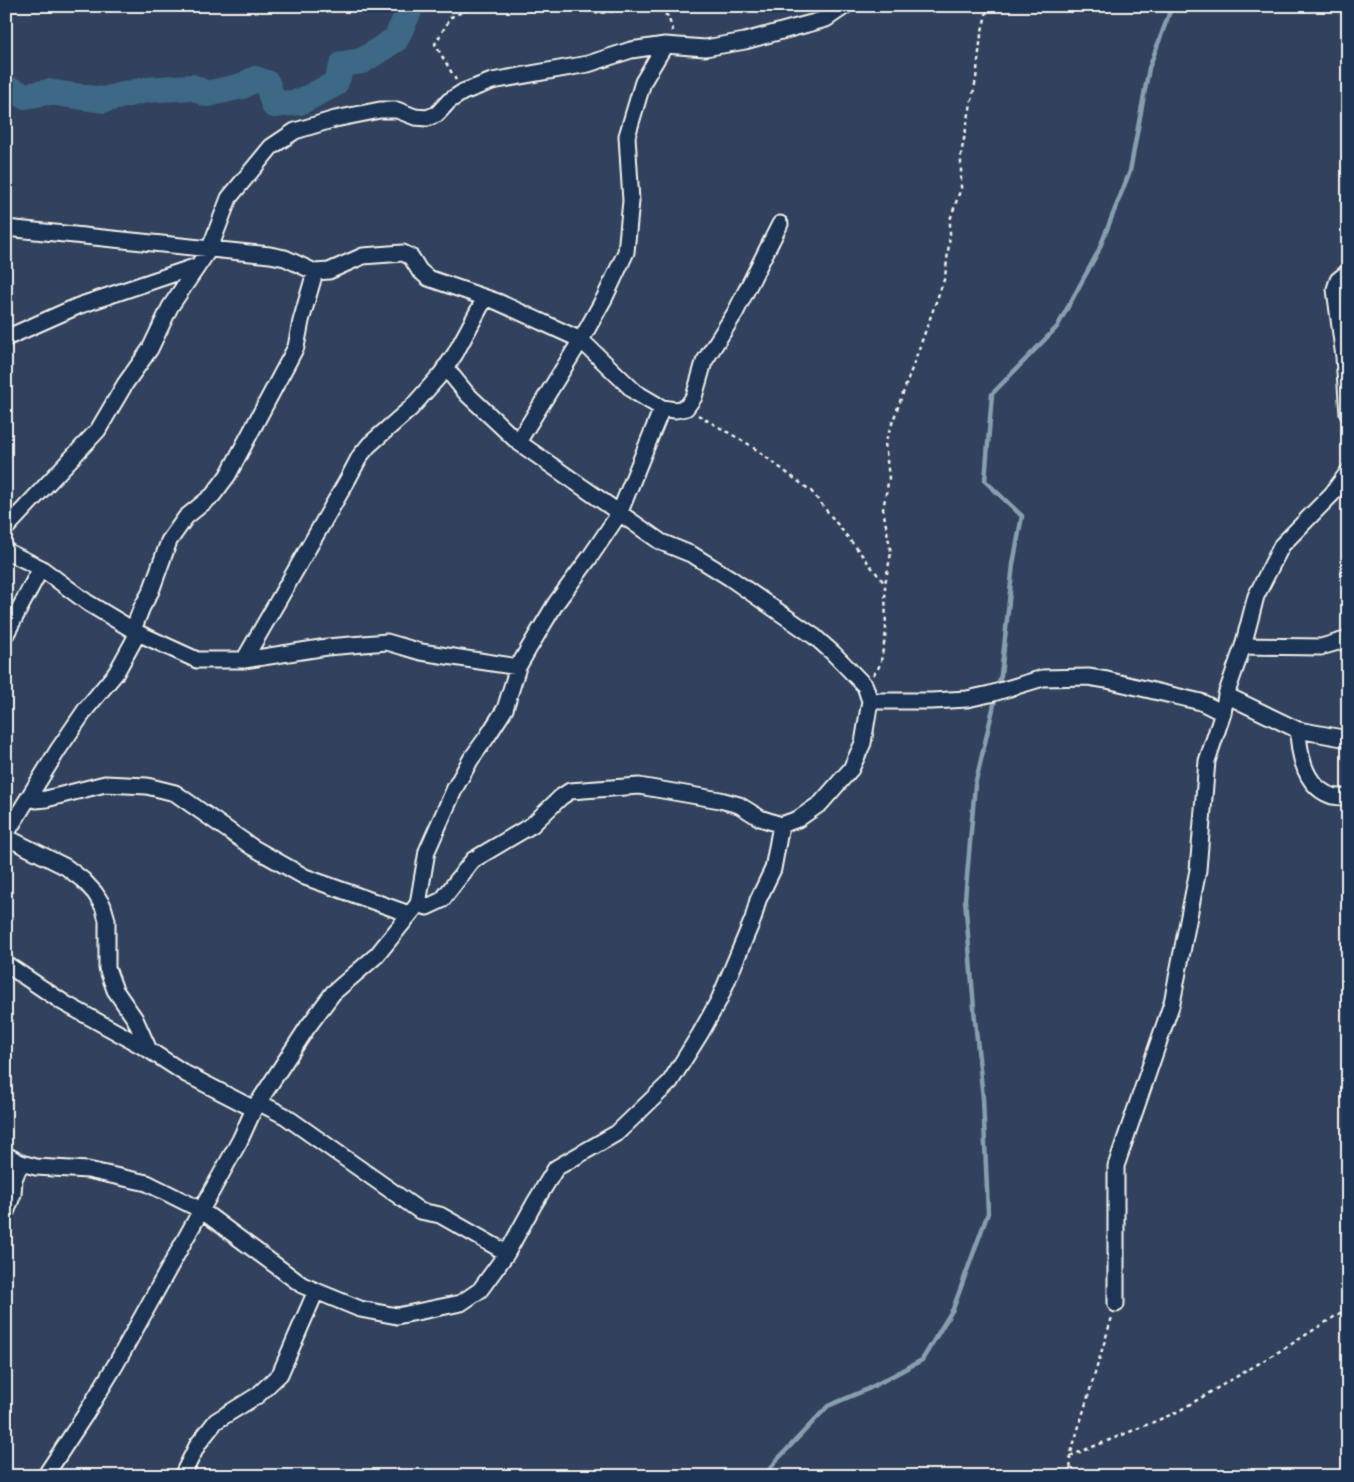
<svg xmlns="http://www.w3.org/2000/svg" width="1354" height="1482" font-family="'Architects Daughter',sans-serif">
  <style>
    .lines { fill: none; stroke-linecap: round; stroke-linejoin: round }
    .stream { stroke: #879fad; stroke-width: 4.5 }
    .river { stroke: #3e6886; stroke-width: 26 }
    .minor-casing { stroke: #f4f1e8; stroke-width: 19 }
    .path { stroke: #f4f1e8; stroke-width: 2.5; stroke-dasharray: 4 4; stroke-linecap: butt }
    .minor { stroke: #1d3557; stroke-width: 15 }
  </style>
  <rect width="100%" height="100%" fill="#32425e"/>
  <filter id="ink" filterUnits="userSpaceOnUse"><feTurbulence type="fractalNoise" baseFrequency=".02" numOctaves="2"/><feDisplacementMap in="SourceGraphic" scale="10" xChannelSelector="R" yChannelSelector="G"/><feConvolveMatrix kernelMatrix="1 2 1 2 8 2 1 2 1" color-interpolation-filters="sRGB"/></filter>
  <g filter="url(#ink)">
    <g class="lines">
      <path class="stream" d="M997,688L1001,675L1013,564L1022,516L985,481L992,394L1057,327L1098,252L1130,171L1149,68L1172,6
        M765,1476L776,1461L828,1406L868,1389L922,1360L953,1309L988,1213L983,1098L975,1020L965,899L975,785L996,696"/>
      <path class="river" d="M6,88L25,96L48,92L103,100L145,90L192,87L207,94L242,86L255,79L267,83L274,105L300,102L335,84L343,64L362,61L396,39L409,11V6"/>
      <defs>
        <path id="minor" d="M6,228L270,255L285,258L315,272L329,271L363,256L403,253L411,257L419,270L428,278L498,302L581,340L635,392L662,408L675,410L686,408L694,397L704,362L735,313L780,224
          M1348,272L1338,280L1335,289L1344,357L1348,414
          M6,338L78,306L197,266
          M445,367L467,394L518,442L661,542L693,555L730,578L815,637L833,653L865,686L870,701
          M518,442L581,340L605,297L626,252L631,201L627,136L643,82L665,45
          M6,528L98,430L125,384L150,349L170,307L210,248L229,198L271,147L295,131L335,119L380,110H397L415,117L427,118L437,114L449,101L463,92L492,81L588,64L631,50L665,45L705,48L745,41L826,19L845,6
          M6,551L41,568L88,603L138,633L197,660H244L327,647L387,642L421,652L518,667
          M133,630L142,607L151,591L169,541L186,517L213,495L228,475L296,347L301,321L315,272
          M6,634L41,568
          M1243,646L1321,647L1348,639
          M244,660L348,479L360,456L369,445L411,408L441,374L455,354L485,298
          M1226,695L1298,730L1348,739
          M1298,730C1299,755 1305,787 1332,796C1337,797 1343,797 1348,798
          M30,797L36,800L46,799L105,784L147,786L175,793L252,847L305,877L409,914
          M6,834L58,750L86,709L116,673L138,633
          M6,837L66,867L83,880L95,893L103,906L107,920V968L115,990L135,1019L149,1050L186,1074L254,1109
          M418,904L427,851L455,788L471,759L487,737L505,709L518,667L529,648L556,603L590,557L619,514L662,408
          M6,964L64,1003L149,1050
          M258,1102L285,1116L420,1211L440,1215L507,1253
          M6,1155L21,1163L36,1167L88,1170L147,1183L201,1210L302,1285L316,1291
          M6,1212L13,1194L14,1179L21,1163
          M1116,1304V1166L1172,1003L1198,870L1207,761L1223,713L1226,695L1243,646L1256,596L1282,545L1332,494L1348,472
          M45,1476L85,1415L116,1364L240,1140L254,1109L307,1028L333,993L377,955L418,904L427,907L442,900L473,860L532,825L561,797L570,791L639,786L720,800L739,805L760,818L781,825L798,819L821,803L851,769L863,743L870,701H932L967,699L990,694L1043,678L1088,677L1107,680L1201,702L1223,713
          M182,1476L198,1444L216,1421L258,1395L280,1374L316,1291L360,1309L397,1316L461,1303L480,1290L507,1253L534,1204L556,1168L617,1133L670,1082L700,1034L719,1000L753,919L758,900L773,869L781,825"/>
      </defs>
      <use href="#minor" class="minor-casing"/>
      <path class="path" d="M546,6L600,13L645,6
        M651,6L668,16L673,31
        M456,80L435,44L451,17L476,6
        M698,415L750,445L811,491L885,584
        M873,675L878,669L881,661L886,632L885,584L891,553L883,509L889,478L885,443L945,277L950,235V220L961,188V154L976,79L981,35L988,6
        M1070,1456L1149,1424L1177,1412L1290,1345L1348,1308
        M1071,1476L1070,1456L1112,1317"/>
      <use href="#minor" class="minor"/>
    </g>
  </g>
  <rect width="1354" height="1482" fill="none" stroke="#1d3557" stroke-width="25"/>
  <rect x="12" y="12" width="1329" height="1457" fill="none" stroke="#f4f1e8" stroke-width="2" filter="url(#ink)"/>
</svg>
